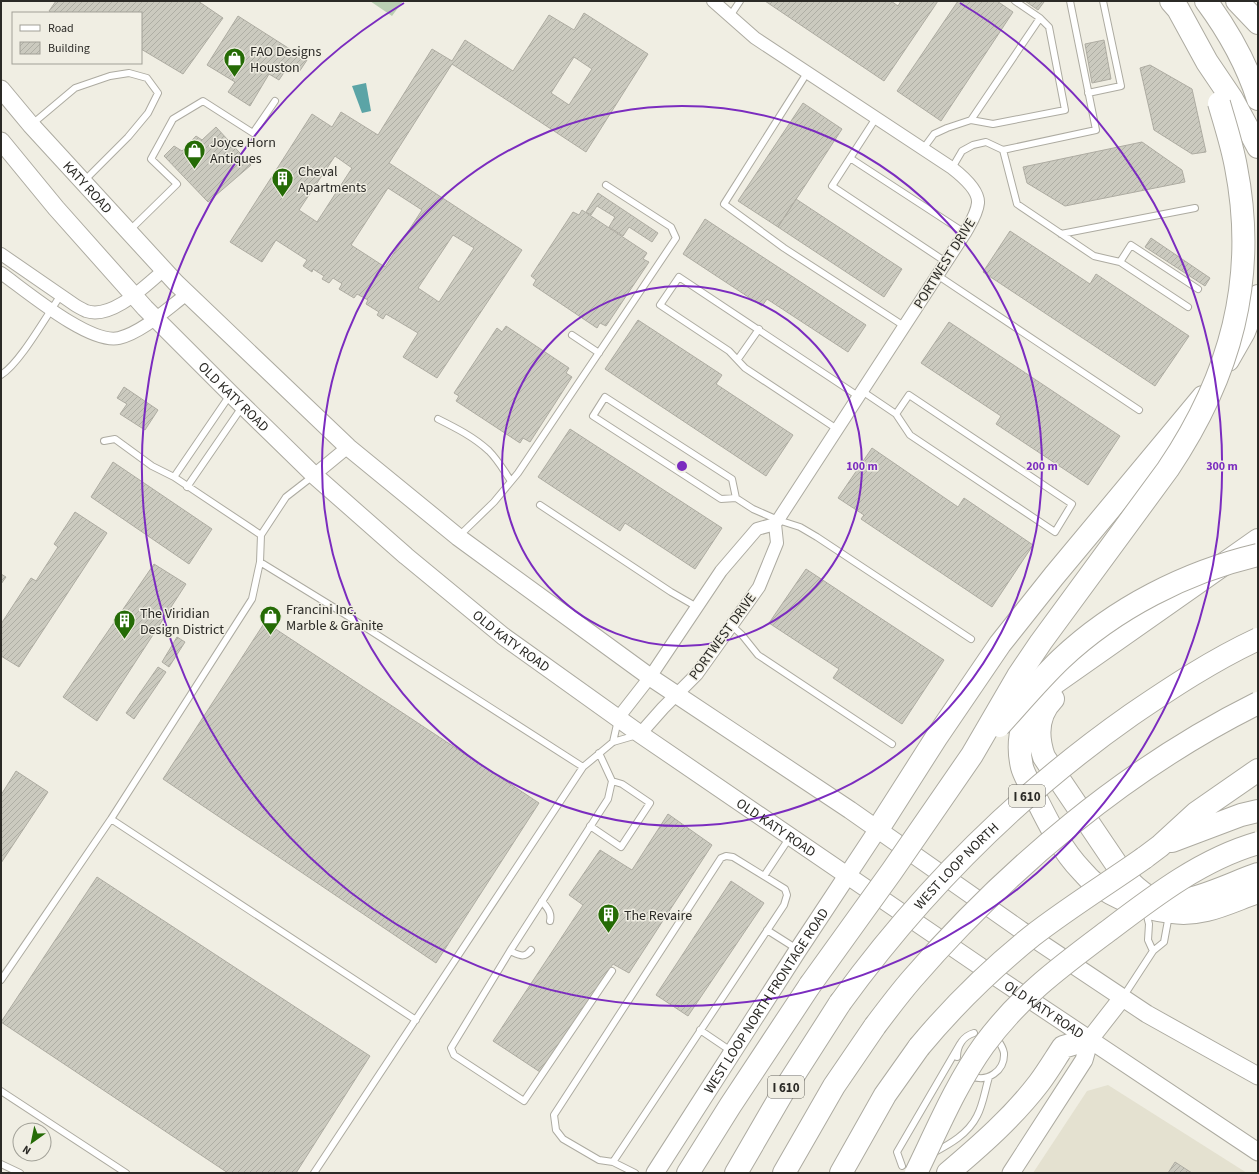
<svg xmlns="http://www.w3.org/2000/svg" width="1259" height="1174" font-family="'Source Sans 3',sans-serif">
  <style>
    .built { fill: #e4e1d0 }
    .green { fill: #bacfb3 }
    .water { fill: #5ba4a6 }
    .building { fill: url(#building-hatch); stroke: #aeaca2; fill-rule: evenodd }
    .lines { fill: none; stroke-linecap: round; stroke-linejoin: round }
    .lane-casing { stroke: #adaba1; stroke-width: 8 }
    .street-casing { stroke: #adaba1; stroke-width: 14 }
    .secondary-casing { stroke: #adaba1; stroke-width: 19 }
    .highway-casing { stroke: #adaba1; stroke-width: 24 }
    .lane { stroke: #fff; stroke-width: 6 }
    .street { stroke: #fff; stroke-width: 12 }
    .secondary { stroke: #fff; stroke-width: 17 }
    .highway { stroke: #fff; stroke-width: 22 }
    .highway-bridge-casing { stroke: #adaba1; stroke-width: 24; stroke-linecap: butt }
    .highway-bridge { stroke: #fff; stroke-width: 22 }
    .ring { fill: none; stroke: #7b2cbf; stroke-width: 2 }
    .labels { text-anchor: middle; stroke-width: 3; stroke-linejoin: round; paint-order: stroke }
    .shield { fill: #f0eee3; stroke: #66655f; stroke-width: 1 }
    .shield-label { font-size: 13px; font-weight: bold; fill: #2b2a26 }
    .poi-label { font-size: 14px; fill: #2b2a26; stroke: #f0eee3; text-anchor: start }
    .street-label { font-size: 14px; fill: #2b2a26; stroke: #f0eee3 }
    .centre { fill: #7b2cbf; stroke: #f0eee3; stroke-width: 2 }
    .ring-label { font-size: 12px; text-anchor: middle; font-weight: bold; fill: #7b2cbf; stroke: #f0eee3; stroke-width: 3; stroke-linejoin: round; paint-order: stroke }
  </style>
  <defs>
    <pattern id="building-hatch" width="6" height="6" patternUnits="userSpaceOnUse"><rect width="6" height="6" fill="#cbcabf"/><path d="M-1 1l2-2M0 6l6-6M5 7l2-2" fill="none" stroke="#aeaea4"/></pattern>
  </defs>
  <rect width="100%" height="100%" fill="#f0eee3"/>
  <path class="built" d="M1108,1085L1247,1173H1033L1087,1091Z"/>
  <path class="green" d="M370,1H403L392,16Z"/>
  <path class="water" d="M366,83L371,111L362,113L352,86Z"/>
  <path class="building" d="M56,1H198L223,18L183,74L141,49V13H52L49,11Z
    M765,1H891L898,6L901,1H938L884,81Z
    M958,1H997L1013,12L941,121L897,91Z
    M1025,1H1043L1044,2L1038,10Z
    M584,13L648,54L586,152L452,64L389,163L522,250L437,378L403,357L418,333L386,314L383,319L377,315L379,312L366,304L368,300L357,294L354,298L339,289L342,284L341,283L333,278L329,283L322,279L324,276L313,269L312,272L303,266L307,260L276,240L262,262L230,242L312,114L332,127L341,112L378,135L432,49L452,61L465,40L513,71L549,15L574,30ZM574,57L592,69L569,105L551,93ZM335,156L352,168L317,222L299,210ZM388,188L422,210L385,267L351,245ZM453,235L474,248L439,302L418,288Z
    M238,16L307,60L299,72L289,65L279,80L269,74L250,106L228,92L235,82L207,65Z
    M1104,40L1111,79L1092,83L1085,44Z
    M1150,65L1192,89L1206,152L1192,154L1154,130L1140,68Z
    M803,103L842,129L778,227L738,201Z
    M216,127L251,165L208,202L164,156L174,146L182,151L196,136L202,140Z
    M1142,142L1182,170L1185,182L1065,206L1027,183L1023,167Z
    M598,193L658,233L652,242L629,227L623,236L609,227L615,217L597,206L591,215L586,212Z
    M796,199L902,269L884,297L778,227Z
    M582,210L647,253L643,259L649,262L606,326L600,323L597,328L533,285L536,280L531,276L573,212L579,215Z
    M705,219L866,325L848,352L767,299L762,306L683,254Z
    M1010,231L1090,284L1096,274L1189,336L1155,386L983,272Z
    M1151,238L1210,278L1205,286L1145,247Z
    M638,320L722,375L716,384L793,435L766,476L605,369Z
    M949,322L1120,436L1088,485L996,424L1001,416L921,363Z
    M506,326L569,368L566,373L572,377L530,442L523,438L520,443L456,401L459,396L454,393L497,328L502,332Z
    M124,387L158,410L145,430L120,414L127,404L117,398Z
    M570,429L722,528L695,569L625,523L620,531L538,477Z
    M872,448L958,507L964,498L1033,545L992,607L861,519L864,515L838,498Z
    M113,462L212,529L189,564L91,497Z
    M75,512L107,533L19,667L1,656V624L31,578L36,581L58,547L54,544Z
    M154,564L186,584L97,721L63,697Z
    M806,569L944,660L902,724L833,678L839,669L769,623Z
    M1,574L6,577L1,584Z
    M265,622L539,803L436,963L163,779Z
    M177,637L185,642L169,667L162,662Z
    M158,667L166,672L134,719L126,713Z
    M16,771L48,792L1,863V795Z
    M668,814L712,845L629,973L613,964L540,1072L493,1041L583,905L569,895L600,850L632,870Z
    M97,877L370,1056L296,1173H228L1,1022Z
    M731,881L764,903L688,1016L656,995Z
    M1175,1162L1192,1173H1168Z"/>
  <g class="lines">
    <defs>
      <path id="lane" d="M730,16L740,1
        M807,73L724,204L784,248L904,326
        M1088,93L1121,86L1103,1
        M876,118L832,186L946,262
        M971,120L1040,18
        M31,125L75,88L110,76L129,73L147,78L158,93L148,113L128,137L84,181
        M923,149L934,134L947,128L971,120L993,124L1065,110L1049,27L1040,18L1015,1
        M1003,150L1017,204L1094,256L1120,262L1188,307
        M850,158L965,233
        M952,168L962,151L973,145L986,142L1003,150L1096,130L1070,1
        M129,231L177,184L151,159L173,119L203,101L253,133L275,101
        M1061,234L1195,208
        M1120,262L1131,245L1198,289
        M937,275L1139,410
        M572,335L599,353
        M738,359L759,329
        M1,375C21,362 46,316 61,295
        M862,391L896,414L910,435L1055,532L1072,504L909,395L896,414
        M438,419C456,428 474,437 489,451C498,460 504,471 511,481
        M837,429L745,368L729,351L660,305L679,277L858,396
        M104,441L115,439L152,466L174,477L261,535
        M174,477L230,395
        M187,487L242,407
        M736,498L732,479L605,397L593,416L721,499L736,498L753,509L778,520L800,527L817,537L971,639
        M540,505L671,592L697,607
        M460,535L494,502L518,473L676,238L671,227L606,185
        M260,562L261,535L286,497L313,476
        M731,625L742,635L758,655L892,744
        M613,742L618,720
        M599,753L612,781L608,799L510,951L451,1048L454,1055L524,1101L612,971
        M111,819L416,1020
        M590,826L621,847L650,803L622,784L612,781
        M764,876L790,837
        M542,901C547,908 552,912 550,921
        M1146,912L1149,924L1148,940L1153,951
        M767,930L797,949
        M510,951C519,955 524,959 531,950
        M1,980L111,819L252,599L260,562L343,613L583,767
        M1123,997L1153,951L1164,942L1169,915
        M700,1030L731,1051
        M957,1057C957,1046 963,1036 974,1033
        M971,1076C987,1083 1005,1071 1004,1053C1003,1048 1000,1043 997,1039
        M1,1091L126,1173
        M933,1153C950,1144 968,1134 977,1116C983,1105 985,1090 989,1077
        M613,1162L784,905L787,895L785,889L733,857L726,856L721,858L554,1115L556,1130L563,1139L599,1160L613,1162L635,1173
        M1,1164L20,1173
        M902,1166L897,1152L960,1044
        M314,1173L583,767L613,742L637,735"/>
      <path id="street" d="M1,254L75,305C78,307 82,309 86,311C112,320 146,285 164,270
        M1,273C25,290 90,345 119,338C143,332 168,308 187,294
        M314,475L348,447
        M618,718L650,677L721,571L757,529L775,524L778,520L965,233C970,224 977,214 978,203C979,190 961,175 952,168L755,38L713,1
        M640,734L663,708L697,674L759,587L777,543L775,524"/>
      <g id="secondary">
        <path id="s1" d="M1,89L31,125L176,283L348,447L458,537L650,677L850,810L1021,930L1147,1014L1258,1076"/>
        <path id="s2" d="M1,141L56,208L145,308L231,394L314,475L406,556L503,636L640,734L990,973L1258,1152"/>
        <path id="s3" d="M655,1173L798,950L878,829"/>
        <path d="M1011,1173L1084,1060L1090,1039L1122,998"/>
      </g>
      <path id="highway" d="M1171,1L1178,9L1207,62L1232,99L1258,147
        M1206,1C1229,32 1246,62 1258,99
        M1237,1L1258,23
        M1228,360L1244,332L1258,296
        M1258,540L1056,682C1043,694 1029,708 1023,725C1019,738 1019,754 1022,767C1024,775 1030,784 1033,792C1047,820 1060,848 1082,871C1086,875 1089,879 1093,882C1115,898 1143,909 1171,912C1203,917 1229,902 1258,892
        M1053,699C1037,715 1037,737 1044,757L1123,874C1131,883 1139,892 1151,898C1181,911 1230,883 1258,874
        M878,829L936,738L1000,644L1054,576L1203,397
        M1172,841L1241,815L1258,811
        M1144,858L1160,846L1196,813L1258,770
        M688,1173L730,1106L810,985
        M736,1173L783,1092L840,1003
        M784,1173L834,1086L875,1026
        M841,1173L885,1095L919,1047
        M948,1173C981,1145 1013,1117 1039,1083C1048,1071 1055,1059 1063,1047L1090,1039"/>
    </defs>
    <use href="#lane" class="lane-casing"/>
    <use href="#street" class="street-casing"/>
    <use href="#secondary" class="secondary-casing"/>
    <use href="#highway" class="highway-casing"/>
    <use href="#lane" class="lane"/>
    <use href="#street" class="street"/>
    <use href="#secondary" class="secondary"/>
    <use href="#highway" class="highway"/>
    <defs>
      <g id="highway-bridge">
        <path d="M999,726C1019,704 1039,680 1061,659C1115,608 1186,572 1258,555"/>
        <path d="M810,985L892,871L972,755L1018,676L1041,642L1168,469C1230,377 1258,279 1236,167C1232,145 1225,124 1219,103"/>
        <path id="s4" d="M840,1003C922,890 1017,795 1131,715C1172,687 1213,660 1258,639"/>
        <path d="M875,1026C887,1010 899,994 912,979C1008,868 1127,768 1258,703"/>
        <path d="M919,1047C953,1006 991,969 1032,936C1068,908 1107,884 1144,858"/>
        <path d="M916,1173C937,1130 956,1084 984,1045C1020,996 1060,967 1108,931C1154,896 1202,859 1258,843"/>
      </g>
    </defs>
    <use href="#highway-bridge" class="highway-bridge-casing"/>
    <use href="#highway-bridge" class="highway-bridge"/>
  </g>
  <g class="ring">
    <circle cx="682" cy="466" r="180"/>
    <circle cx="682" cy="466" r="360"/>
    <path d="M960 3A540 540 0 1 1 404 3"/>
  </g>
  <defs>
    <symbol id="shop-pin" viewBox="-11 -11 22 30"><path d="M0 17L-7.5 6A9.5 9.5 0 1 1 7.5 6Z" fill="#256b06" stroke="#f0eee3"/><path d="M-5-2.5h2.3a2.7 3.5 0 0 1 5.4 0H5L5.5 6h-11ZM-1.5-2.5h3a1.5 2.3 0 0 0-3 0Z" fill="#fff"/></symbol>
    <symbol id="building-pin" viewBox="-11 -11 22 30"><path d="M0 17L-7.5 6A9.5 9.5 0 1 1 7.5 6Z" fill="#256b06" stroke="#f0eee3"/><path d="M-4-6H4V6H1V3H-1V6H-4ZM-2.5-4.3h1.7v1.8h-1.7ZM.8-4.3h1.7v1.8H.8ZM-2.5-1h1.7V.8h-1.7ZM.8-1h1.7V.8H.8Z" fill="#fff"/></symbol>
  </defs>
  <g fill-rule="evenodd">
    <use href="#shop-pin" x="222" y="46" width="25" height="34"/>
    <use href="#shop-pin" x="182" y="138" width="25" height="34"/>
    <use href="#building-pin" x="270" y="166" width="25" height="34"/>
    <use href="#shop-pin" x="258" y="604" width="25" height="34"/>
    <use href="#building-pin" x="112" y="608" width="25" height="34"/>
    <use href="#building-pin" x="596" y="902" width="25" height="34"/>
  </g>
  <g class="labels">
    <g class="shield">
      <rect x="1009" y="785" width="36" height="22" rx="3"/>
      <rect x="768" y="1076" width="36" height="22" rx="3"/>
    </g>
    <g class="shield-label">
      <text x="1027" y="801">I 610</text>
      <text x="786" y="1092">I 610</text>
    </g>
    <g class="poi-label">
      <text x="250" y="56">FAO Designs<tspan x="250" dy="16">Houston</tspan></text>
      <text x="210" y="147">Joyce Horn<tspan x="210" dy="16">Antiques</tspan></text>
      <text x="298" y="176">Cheval<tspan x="298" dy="16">Apartments</tspan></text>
      <text x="286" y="614">Francini Inc.<tspan x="286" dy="16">Marble &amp; Granite</tspan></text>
      <text x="140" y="618">The Viridian<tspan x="140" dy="16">Design District</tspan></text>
      <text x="624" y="920">The Revaire</text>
    </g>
    <g class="street-label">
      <text dy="5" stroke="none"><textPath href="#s1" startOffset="131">KATY ROAD</textPath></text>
      <text transform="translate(944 263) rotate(-58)" y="5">PORTWEST DRIVE</text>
      <text dy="5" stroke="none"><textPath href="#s2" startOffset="346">OLD KATY ROAD</textPath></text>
      <text transform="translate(722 636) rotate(-54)" y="5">PORTWEST DRIVE</text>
      <text dy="5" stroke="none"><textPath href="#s2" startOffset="716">OLD KATY ROAD</textPath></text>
      <text dy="5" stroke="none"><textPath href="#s2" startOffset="1040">OLD KATY ROAD</textPath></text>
      <text dy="5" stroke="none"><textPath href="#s4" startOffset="180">WEST LOOP NORTH</textPath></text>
      <text dy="5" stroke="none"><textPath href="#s3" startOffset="205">WEST LOOP NORTH FRONTAGE ROAD</textPath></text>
      <text dy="5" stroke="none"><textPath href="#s2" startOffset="1364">OLD KATY ROAD</textPath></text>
    </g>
  </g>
  <circle cx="682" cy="466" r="6" class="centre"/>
  <g class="ring-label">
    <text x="862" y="470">100 m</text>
    <text x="1042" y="470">200 m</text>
    <text x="1222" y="470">300 m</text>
  </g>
  <rect width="1259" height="1174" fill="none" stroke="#2b2a26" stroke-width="4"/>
  <rect x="12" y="12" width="130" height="52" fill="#f0eee3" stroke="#a1a097"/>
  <rect x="20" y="25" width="20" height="6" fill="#ffffff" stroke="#a1a097"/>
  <text x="48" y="32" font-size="12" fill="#2b2a26">Road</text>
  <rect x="20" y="42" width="20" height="12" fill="url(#building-hatch)" stroke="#a1a097"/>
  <text x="48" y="52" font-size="12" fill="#2b2a26">Building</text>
  <g transform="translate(32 1142) rotate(213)"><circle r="19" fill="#f0eee3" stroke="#a1a097"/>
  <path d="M0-3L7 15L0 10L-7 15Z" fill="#256b06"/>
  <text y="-6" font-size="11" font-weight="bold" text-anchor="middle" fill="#2b2a26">N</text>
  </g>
</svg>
